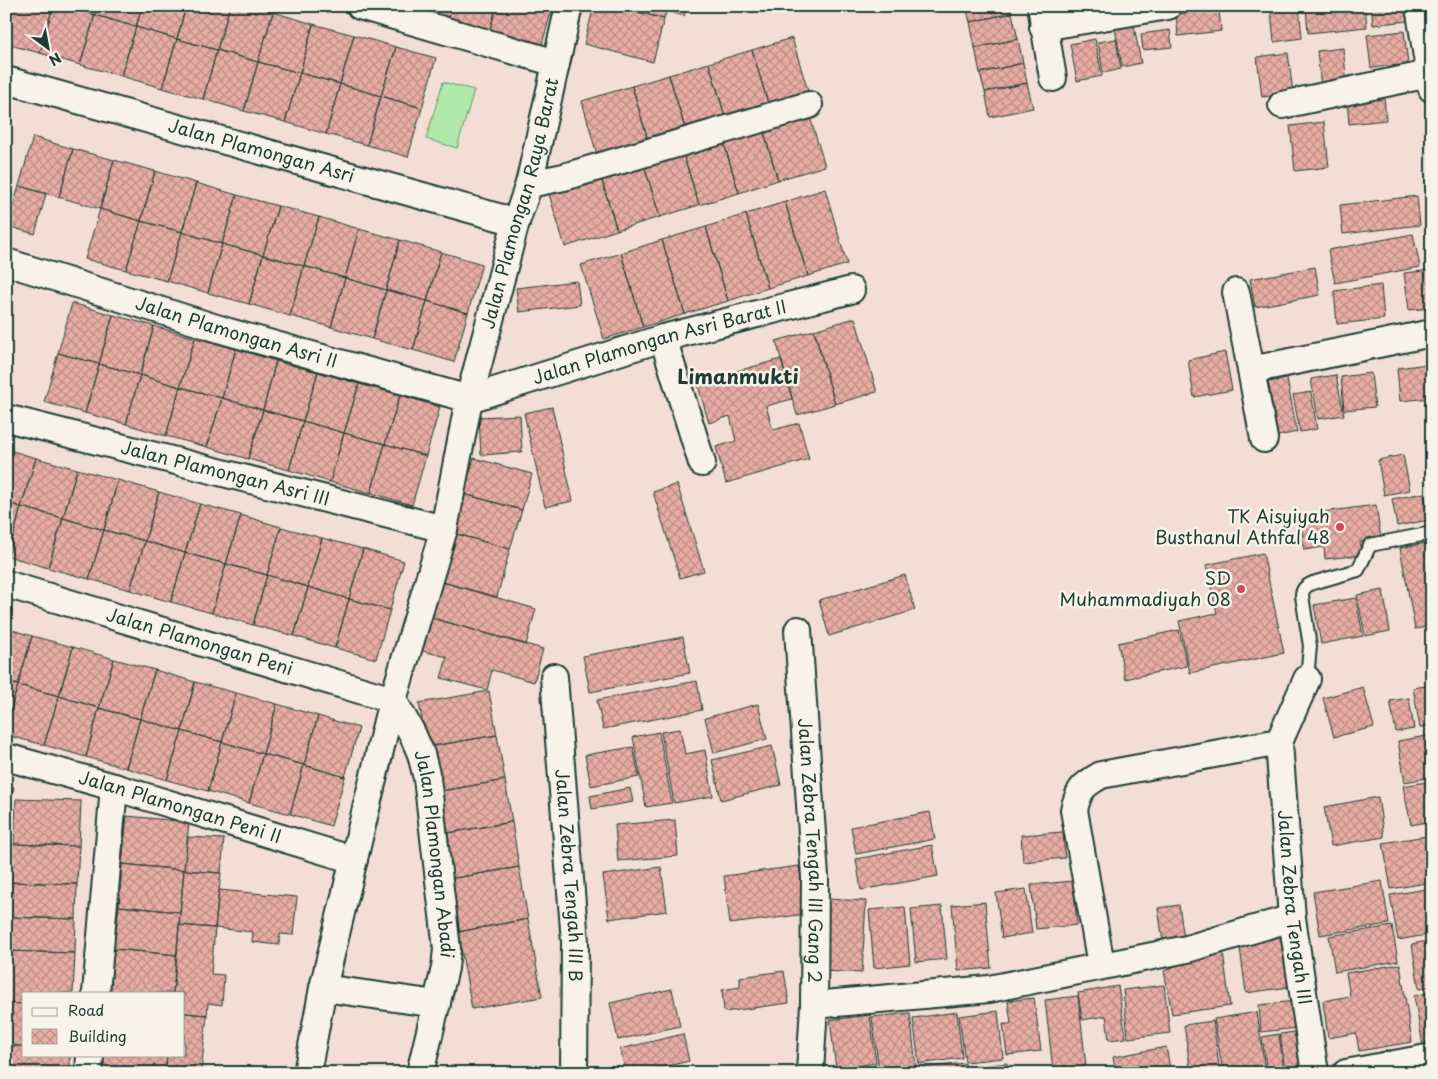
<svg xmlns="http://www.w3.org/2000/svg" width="1438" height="1079" font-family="'Playpen Sans',sans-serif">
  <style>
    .grass { fill: #b1e9ac; stroke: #689370 }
    .building { fill: url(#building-cross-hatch); stroke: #1f3d34 }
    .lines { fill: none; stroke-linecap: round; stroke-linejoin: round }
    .service-casing { stroke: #1f3d34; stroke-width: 16 }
    .minor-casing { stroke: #1f3d34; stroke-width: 30 }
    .service { stroke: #f7f3e8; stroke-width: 12 }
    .minor { stroke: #f7f3e8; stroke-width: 26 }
    .poi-dot { fill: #d1495b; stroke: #f7f3e8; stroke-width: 2 }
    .labels { text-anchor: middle; stroke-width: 5; stroke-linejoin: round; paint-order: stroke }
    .street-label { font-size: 18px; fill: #1f3d34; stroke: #f7f3e8 }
    .poi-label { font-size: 18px; fill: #1f3d34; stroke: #f7f3e8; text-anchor: end }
    .quarter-label { font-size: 20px; font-weight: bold; fill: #1f3d34; stroke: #f7f3e8 }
  </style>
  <defs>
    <pattern id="building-cross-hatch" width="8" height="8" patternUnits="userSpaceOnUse" patternTransform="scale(1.25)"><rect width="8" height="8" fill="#e7aca4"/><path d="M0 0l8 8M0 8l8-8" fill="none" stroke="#bb8d86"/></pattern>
  </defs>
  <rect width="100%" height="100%" fill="#f2ded4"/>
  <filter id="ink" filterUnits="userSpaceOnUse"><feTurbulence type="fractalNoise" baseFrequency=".02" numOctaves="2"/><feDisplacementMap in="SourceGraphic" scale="10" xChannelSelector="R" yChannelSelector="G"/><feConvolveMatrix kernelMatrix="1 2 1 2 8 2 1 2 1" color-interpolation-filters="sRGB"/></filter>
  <g filter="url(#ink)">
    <path class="grass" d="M443,82L474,90L457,148L426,139Z"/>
    <path class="building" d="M9,6H53L40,53L6,44V16Z
      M53,6H62L95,15L80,65L40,53Z
      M62,6H97L95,15Z
      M97,6H142L136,27L95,15Z
      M142,6H186L177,39L136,27Z
      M186,6H230L217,50L177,39Z
      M230,6H251L273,12L258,62L217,50Z
      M408,6H452L449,18Z
      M452,6H497L490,29L449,18Z
      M497,6H553L542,44L490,29Z
      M594,6H616L664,19L653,62L584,44Z
      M616,6H668L664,19Z
      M668,6H686L684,16L666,11Z
      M966,6H1011L1012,13L970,22Z
      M1365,6L1367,27L1308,33L1306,7Z
      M1371,6H1413L1415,20L1373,25Z
      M1299,7L1302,38L1274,42L1271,11Z
      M1219,10L1221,31L1178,36L1176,14Z
      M273,12L313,24L300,73L258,62Z
      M1012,13L1018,39L975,48L970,22Z
      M95,15L136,27L121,76L80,65Z
      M1133,20L1141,63L1122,67L1114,23Z
      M313,24L354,35L340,84L300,73Z
      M136,27L177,39L162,88L121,76Z
      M1170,30L1172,47L1143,50L1141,34Z
      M1404,31L1408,64L1371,68L1367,35Z
      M354,35L396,47L381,96L340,84Z
      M792,38L808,91L768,103L752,50Z
      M177,39L217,50L203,99L162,88Z
      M1018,39L1023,63L980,73L975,48Z
      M1095,39L1102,76L1077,81L1070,44Z
      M1116,39L1121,69L1103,73L1098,42Z
      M396,47L436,58L422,108L381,96Z
      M1343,48L1347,84L1321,87L1317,51Z
      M217,50L258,62L244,111L203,99Z
      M752,50L768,103L725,116L709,63Z
      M1288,53L1293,93L1262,97L1257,57Z
      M258,62L300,73L285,122L244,111Z
      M709,63L725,116L685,128L669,75Z
      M1023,63L1027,83L985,92L980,73Z
      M300,73L340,84L326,134L285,122Z
      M669,75L685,128L648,140L632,86Z
      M1027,83L1033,108L990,117L985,92Z
      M340,84L381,96L367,145L326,134Z
      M632,86L648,140L597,155L582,101Z
      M1384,95L1386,120L1349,124L1347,99Z
      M381,96L422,108L408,157L367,145Z
      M809,114L825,166L778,180L763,129Z
      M1324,122L1329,167L1295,171L1290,126Z
      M763,129L778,180L739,193L723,140Z
      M33,137L73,149L59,197L19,186Z
      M723,140L739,193L699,205L683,153Z
      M73,149L114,160L100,209L59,197Z
      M683,153L699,205L660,217L644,165Z
      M114,160L155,171L141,221L100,209Z
      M644,165L660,217L617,230L601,178Z
      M155,171L196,183L182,232L141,221Z
      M601,178L617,230L565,247L549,194Z
      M196,183L237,195L222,244L182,232Z
      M19,186L46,194L35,234L7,226Z
      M825,189L847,264L808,276L785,202Z
      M237,195L278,206L263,255L222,244Z
      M1417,196L1420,225L1343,234L1340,205Z
      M785,202L808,276L768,288L746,214Z
      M278,206L319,217L304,266L263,255Z
      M100,209L141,221L126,270L85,259Z
      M746,214L768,288L728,301L706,227Z
      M319,217L359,229L345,278L304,266Z
      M141,221L182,232L167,281L126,270Z
      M706,227L728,301L685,314L662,240Z
      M359,229L400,240L386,290L345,278Z
      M182,232L222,244L208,293L167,281Z
      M1413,234L1420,267L1335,283L1328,250Z
      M400,240L441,252L427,301L386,290Z
      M662,240L685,314L643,327L621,253Z
      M222,244L263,255L249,304L208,293Z
      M441,252L482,264L468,313L427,301Z
      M621,253L643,327L604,339L581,265Z
      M263,255L304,266L290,316L249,304Z
      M304,266L345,278L331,327L290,316Z
      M1315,267L1320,295L1255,307L1250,279Z
      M1432,270V308L1409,310L1404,273Z
      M345,278L386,290L372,339L331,327Z
      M577,281L580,305L519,312L516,288Z
      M1381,285L1384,319L1337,324L1334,291Z
      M386,290L427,301L413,350L372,339Z
      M427,301L468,313L454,362L413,350Z
      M72,303L113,315L99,364L58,353Z
      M113,315L154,326L140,375L99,364Z
      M855,318L877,392L835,404L814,330Z
      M154,326L195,338L180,387L140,375Z
      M814,330L835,404L797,415L776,341Z
      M195,338L236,349L222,398L180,387Z
      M236,349L276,361L263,410L222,398Z
      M1225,352L1232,390L1194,397L1188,360Z
      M58,353L99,364L85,413L44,402Z
      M781,359L792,399L766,406L773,430L799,423L809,459L726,483L716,447L736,441L730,416L709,423L697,382Z
      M276,361L318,372L303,421L263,410Z
      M99,364L140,375L126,424L85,413Z
      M1428,364L1431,398L1400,401L1397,368Z
      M318,372L359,384L344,433L303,421Z
      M1371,373L1375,407L1344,410L1341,377Z
      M140,375L180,387L166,436L126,424Z
      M1336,375L1344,415L1318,419L1311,379Z
      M1287,379L1297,432L1278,436L1268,382Z
      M359,384L400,395L385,444L344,433Z
      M180,387L222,398L207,447L166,436Z
      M1311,392L1317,429L1300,432L1293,395Z
      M400,395L440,407L426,456L385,444Z
      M222,398L263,410L248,459L207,447Z
      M552,407L573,501L545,507L524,413Z
      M263,410L303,421L289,470L248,459Z
      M520,415L522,452L481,455L479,417Z
      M303,421L344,433L330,482L289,470Z
      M344,433L385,444L371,493L330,482Z
      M385,444L426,456L412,505L371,493Z
      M6,449L36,458L21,507L6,502Z
      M1403,455L1410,490L1384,495L1378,460Z
      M36,458L77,469L63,518L21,507Z
      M474,458L532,474L522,510L464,494Z
      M77,469L118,480L104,530L63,518Z
      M118,480L159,492L145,541L104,530Z
      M677,484L704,571L680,578L653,492Z
      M159,492L200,504L185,553L145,541Z
      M1424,493L1429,520L1397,526L1392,499Z
      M464,494L522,510L510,549L453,533Z
      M6,502L21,507L8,556L6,555Z
      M200,504L241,515L226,564L185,553Z
      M1376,505L1381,539L1360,542L1362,555L1325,559L1324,547L1304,550L1300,515Z
      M21,507L63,518L48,568L8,556Z
      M241,515L281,527L267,575L226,564Z
      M63,518L104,530L89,579L48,568Z
      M281,527L322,538L308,587L267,575Z
      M104,530L145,541L130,590L89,579Z
      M453,533L510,549L497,597L439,581Z
      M322,538L363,549L349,599L308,587Z
      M145,541L185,553L171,602L130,590Z
      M1432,542V626L1415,629L1400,548Z
      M363,549L404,561L390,610L349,599Z
      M185,553L226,564L212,613L171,602Z
      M1263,553L1284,653L1190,673L1179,621L1217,613L1206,565Z
      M226,564L267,575L253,625L212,613Z
      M267,575L308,587L294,636L253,625Z
      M905,575L915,610L829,636L819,600Z
      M439,581L536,609L526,645L428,617Z
      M308,587L349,599L335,648L294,636Z
      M1383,590L1390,631L1365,636L1357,595Z
      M1356,598L1363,636L1321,644L1314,605Z
      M349,599L390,610L376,659L335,648Z
      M428,617L543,649L534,682L492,670L487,690L441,678L447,657L419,650Z
      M6,628L32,636L18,685L6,681Z
      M1179,630L1187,666L1125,679L1118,643Z
      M32,636L73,647L59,696L18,685Z
      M683,637L690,673L590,692L583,656Z
      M73,647L114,659L99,708L59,696Z
      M114,659L155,670L140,719L99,708Z
      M155,670L195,682L182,731L140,719Z
      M6,681L18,685L6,724Z
      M697,681L702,710L603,729L597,700Z
      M195,682L236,693L222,742L182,731Z
      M18,685L59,696L44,745L6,735V724Z
      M1432,685V725L1420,728L1413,688Z
      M1363,687L1374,727L1334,737L1323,698Z
      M489,691L497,735L427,747L419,703Z
      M236,693L277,704L263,754L222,742Z
      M59,696L99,708L86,757L44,745Z
      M1409,698L1414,729L1396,732L1390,701Z
      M277,704L318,716L304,765L263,754Z
      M758,704L767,739L714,753L705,718Z
      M99,708L140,719L126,768L86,757Z
      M318,716L359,728L345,777L304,765Z
      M140,719L182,731L167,780L126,768Z
      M680,729L685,754L705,750L713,796L674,803L661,732Z
      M182,731L222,742L208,791L167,780Z
      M659,732L672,803L646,807L633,737Z
      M497,735L505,780L435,792L427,747Z
      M1432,735V777L1405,782L1398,741Z
      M222,742L263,754L249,803L208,791Z
      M772,746L781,785L721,800L712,760Z
      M633,747L639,777L591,786L585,755Z
      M263,754L304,765L290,814L249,803Z
      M304,765L345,777L331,826L290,814Z
      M505,780L512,822L442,834L435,792Z
      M1432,781V821L1411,825L1403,786Z
      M6,785L14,787L6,817Z
      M630,788L633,802L592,809L590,796Z
      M1378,797L1384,837L1331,846L1324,807Z
      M16,799L81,801L79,846L14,844Z
      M930,812L935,839L856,854L851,827Z
      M127,816L189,822L184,870L122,864Z
      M675,820L678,856L618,861L615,825Z
      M512,822L519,867L449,879L442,834Z
      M1063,832L1065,858L1023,862L1021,835Z
      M1432,835V882L1391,889L1383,843Z
      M188,837L224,839L221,873L184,870Z
      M6,844L79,846L77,884L6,882Z
      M932,845L938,876L861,890L856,859Z
      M122,864L184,870L180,912L119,906Z
      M799,866L806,914L730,924L724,876Z
      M519,867L528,919L458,932L449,879Z
      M661,867L667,911L609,919L603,875Z
      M184,870L221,873L215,928L179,925Z
      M1073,881L1077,925L1036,929L1031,885Z
      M1382,881L1389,924L1320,935L1313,892Z
      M6,882L77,884L76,919L6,917Z
      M1432,888V934L1398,940L1390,895Z
      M1026,889L1032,933L1002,938L996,893Z
      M219,890L297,897L293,935L280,934L279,945L252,942L253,932L215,928Z
      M827,899L866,901L862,973L823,971Z
      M985,902L991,968L958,971L952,905Z
      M1179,905L1185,945L1164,948L1158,908Z
      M119,906L180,912L177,955L114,949Z
      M942,906L947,959L916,962L911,909Z
      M905,907L910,964L874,968L869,910Z
      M6,917L76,919L75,953L6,951Z
      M528,919L542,997L472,1009L458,932Z
      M179,925L215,928L211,974L224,975L222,1005L208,1003L207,1015L184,1013V993H173Z
      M1392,926L1398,961L1335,972L1329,936Z
      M1281,934L1289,987L1246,993L1239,940Z
      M1432,940V986L1419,989L1412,944Z
      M1222,944L1230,1006L1172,1014L1164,971Z
      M114,949L177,955L173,993H110Z
      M6,951L75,953L73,993H24V1004L6,1003Z
      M1400,964L1412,1042L1359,1051L1356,1033L1328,1038L1323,1001L1350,996L1346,973Z
      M784,971L789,1003L724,1012L722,990L740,987V977Z
      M1164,985L1170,1033L1128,1038L1123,990Z
      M1118,986L1126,1038L1109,1040L1106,1016L1082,1020L1078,993Z
      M672,989L680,1026L618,1040L610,1003Z
      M1432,992V1043L1423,1045L1414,996Z
      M1078,996L1086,1066L1053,1070L1045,1000Z
      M1034,998L1041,1051L1007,1055L1003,1024H1011L1008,1001Z
      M1295,1001L1297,1028L1261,1032L1259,1005Z
      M6,1003L24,1004V1046H6Z
      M998,1011L1003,1058L965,1062L959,1016Z
      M957,1012L962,1058L919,1064L913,1018Z
      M1257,1012L1265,1070L1249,1073H1223L1214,1019Z
      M184,1013L207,1015L201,1073H165L167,1055H184Z
      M910,1013L916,1067L879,1071L872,1017Z
      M870,1015L876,1063L836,1069L830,1020Z
      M1213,1021L1220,1073H1191L1184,1025Z
      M1302,1031L1307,1066L1285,1069L1280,1034Z
      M683,1034L689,1061L639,1073H626L620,1049Z
      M1279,1034L1284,1073H1267L1262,1037Z
      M6,1046H24V1055H70V1073H6Z
      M1166,1047L1171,1073H1116L1113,1057Z
      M104,1055H167L165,1073H103Z
      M965,1063L966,1073H923L922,1068Z
      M1007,1063L1008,1073H969L968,1068Z"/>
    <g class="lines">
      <defs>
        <path id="service" d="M1307,679L1310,646L1302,596C1302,587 1309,584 1316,582L1358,570L1370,545L1432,533"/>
        <g id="minor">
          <path d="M360,6L556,63"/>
          <path d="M1041,6L1053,78"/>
          <path d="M1419,6L1432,89"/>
          <path d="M1043,27L1168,6"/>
          <path id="s1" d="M6,80L516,222"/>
          <path d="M1282,105L1429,74"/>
          <path d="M529,184L564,177L809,105"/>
          <path id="s2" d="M6,262L229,332L469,399"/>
          <path d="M1236,292L1251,370L1432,333"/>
          <path d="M663,338L702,463"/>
          <path d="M1251,370L1264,439"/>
          <path id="s3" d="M469,399L663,338L851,290"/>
          <path id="s4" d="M6,418L444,529"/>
          <path id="s5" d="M6,584L393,700L412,733L421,754L427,778L447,949L445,968L420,1073"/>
          <path id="s6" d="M798,630L815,877L814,1005L810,1073"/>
          <path id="s7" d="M554,677L575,942L574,1073"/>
          <path id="s8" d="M1307,679L1279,742L1292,918L1315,1073"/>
          <path id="s9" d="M6,757L114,787L354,860"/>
          <path d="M1101,965L1074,810C1079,789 1082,786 1101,775L1279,742"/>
          <path d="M323,988L437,1004"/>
          <path d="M96,993L114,787"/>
          <path d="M814,1005L989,989L1187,949L1292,918"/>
          <path d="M89,1073L90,1055"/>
          <path id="s10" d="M307,1073L323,988L388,717L444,529L469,399L516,222L529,184L569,6"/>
          <path d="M1346,1073L1432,1057"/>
        </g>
      </defs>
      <use href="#service" class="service-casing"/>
      <use href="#minor" class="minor-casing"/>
      <use href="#service" class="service"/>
      <use href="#minor" class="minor"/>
    </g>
  </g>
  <g class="poi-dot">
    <circle cx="1340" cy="527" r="5"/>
    <circle cx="1241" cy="589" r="5"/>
  </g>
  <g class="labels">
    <g class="street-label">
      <text dy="6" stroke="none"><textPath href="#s1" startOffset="265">Jalan Plamongan Asri</textPath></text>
      <text dy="6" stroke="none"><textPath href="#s10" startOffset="896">Jalan Plamongan Raya Barat</textPath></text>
      <text dy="6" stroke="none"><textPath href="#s2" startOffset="241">Jalan Plamongan Asri II</textPath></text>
      <text dy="6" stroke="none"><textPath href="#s3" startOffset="199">Jalan Plamongan Asri Barat II</textPath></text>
      <text dy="6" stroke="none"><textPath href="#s4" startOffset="226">Jalan Plamongan Asri III</textPath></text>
      <text dy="6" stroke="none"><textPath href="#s5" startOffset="202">Jalan Plamongan Peni</textPath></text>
      <text dy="6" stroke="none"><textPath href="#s9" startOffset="181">Jalan Plamongan Peni II</textPath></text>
      <text dy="6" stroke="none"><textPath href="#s6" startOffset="221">Jalan Zebra Tengah III Gang 2</textPath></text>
      <text dy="6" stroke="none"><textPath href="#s5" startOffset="566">Jalan Plamongan Abadi</textPath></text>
      <text dy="6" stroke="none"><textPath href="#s7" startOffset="199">Jalan Zebra Tengah III B</textPath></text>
      <text dy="6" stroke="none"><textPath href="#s8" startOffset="235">Jalan Zebra Tengah III</textPath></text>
    </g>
    <g class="poi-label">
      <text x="1330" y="523">TK Aisyiyah<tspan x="1330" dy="21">Busthanul Athfal 48</tspan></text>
      <text x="1231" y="585">SD<tspan x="1231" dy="21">Muhammadiyah 08</tspan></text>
    </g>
    <g class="quarter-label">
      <text x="738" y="384">Limanmukti</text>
    </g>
  </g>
  <rect width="1438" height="1079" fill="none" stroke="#f7f3e8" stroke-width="25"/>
  <rect x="12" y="12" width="1413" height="1054" fill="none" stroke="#1f3d34" stroke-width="2" filter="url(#ink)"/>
  <rect x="22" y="992" width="162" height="65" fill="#f7f3e8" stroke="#a1aaa0"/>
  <rect x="32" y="1008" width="25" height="8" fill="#f7f3e8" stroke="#a1aaa0"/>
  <text x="68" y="1016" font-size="15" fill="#1f3d34">Road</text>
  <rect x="32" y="1029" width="25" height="15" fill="url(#building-cross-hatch)" stroke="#a1aaa0"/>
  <text x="68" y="1042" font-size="15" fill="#1f3d34">Building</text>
  <g transform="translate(48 48) rotate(148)" stroke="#f7f3e8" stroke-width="4" paint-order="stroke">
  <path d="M0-4L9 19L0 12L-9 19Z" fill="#1f3d34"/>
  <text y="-8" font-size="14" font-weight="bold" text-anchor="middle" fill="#1f3d34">N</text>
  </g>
</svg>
